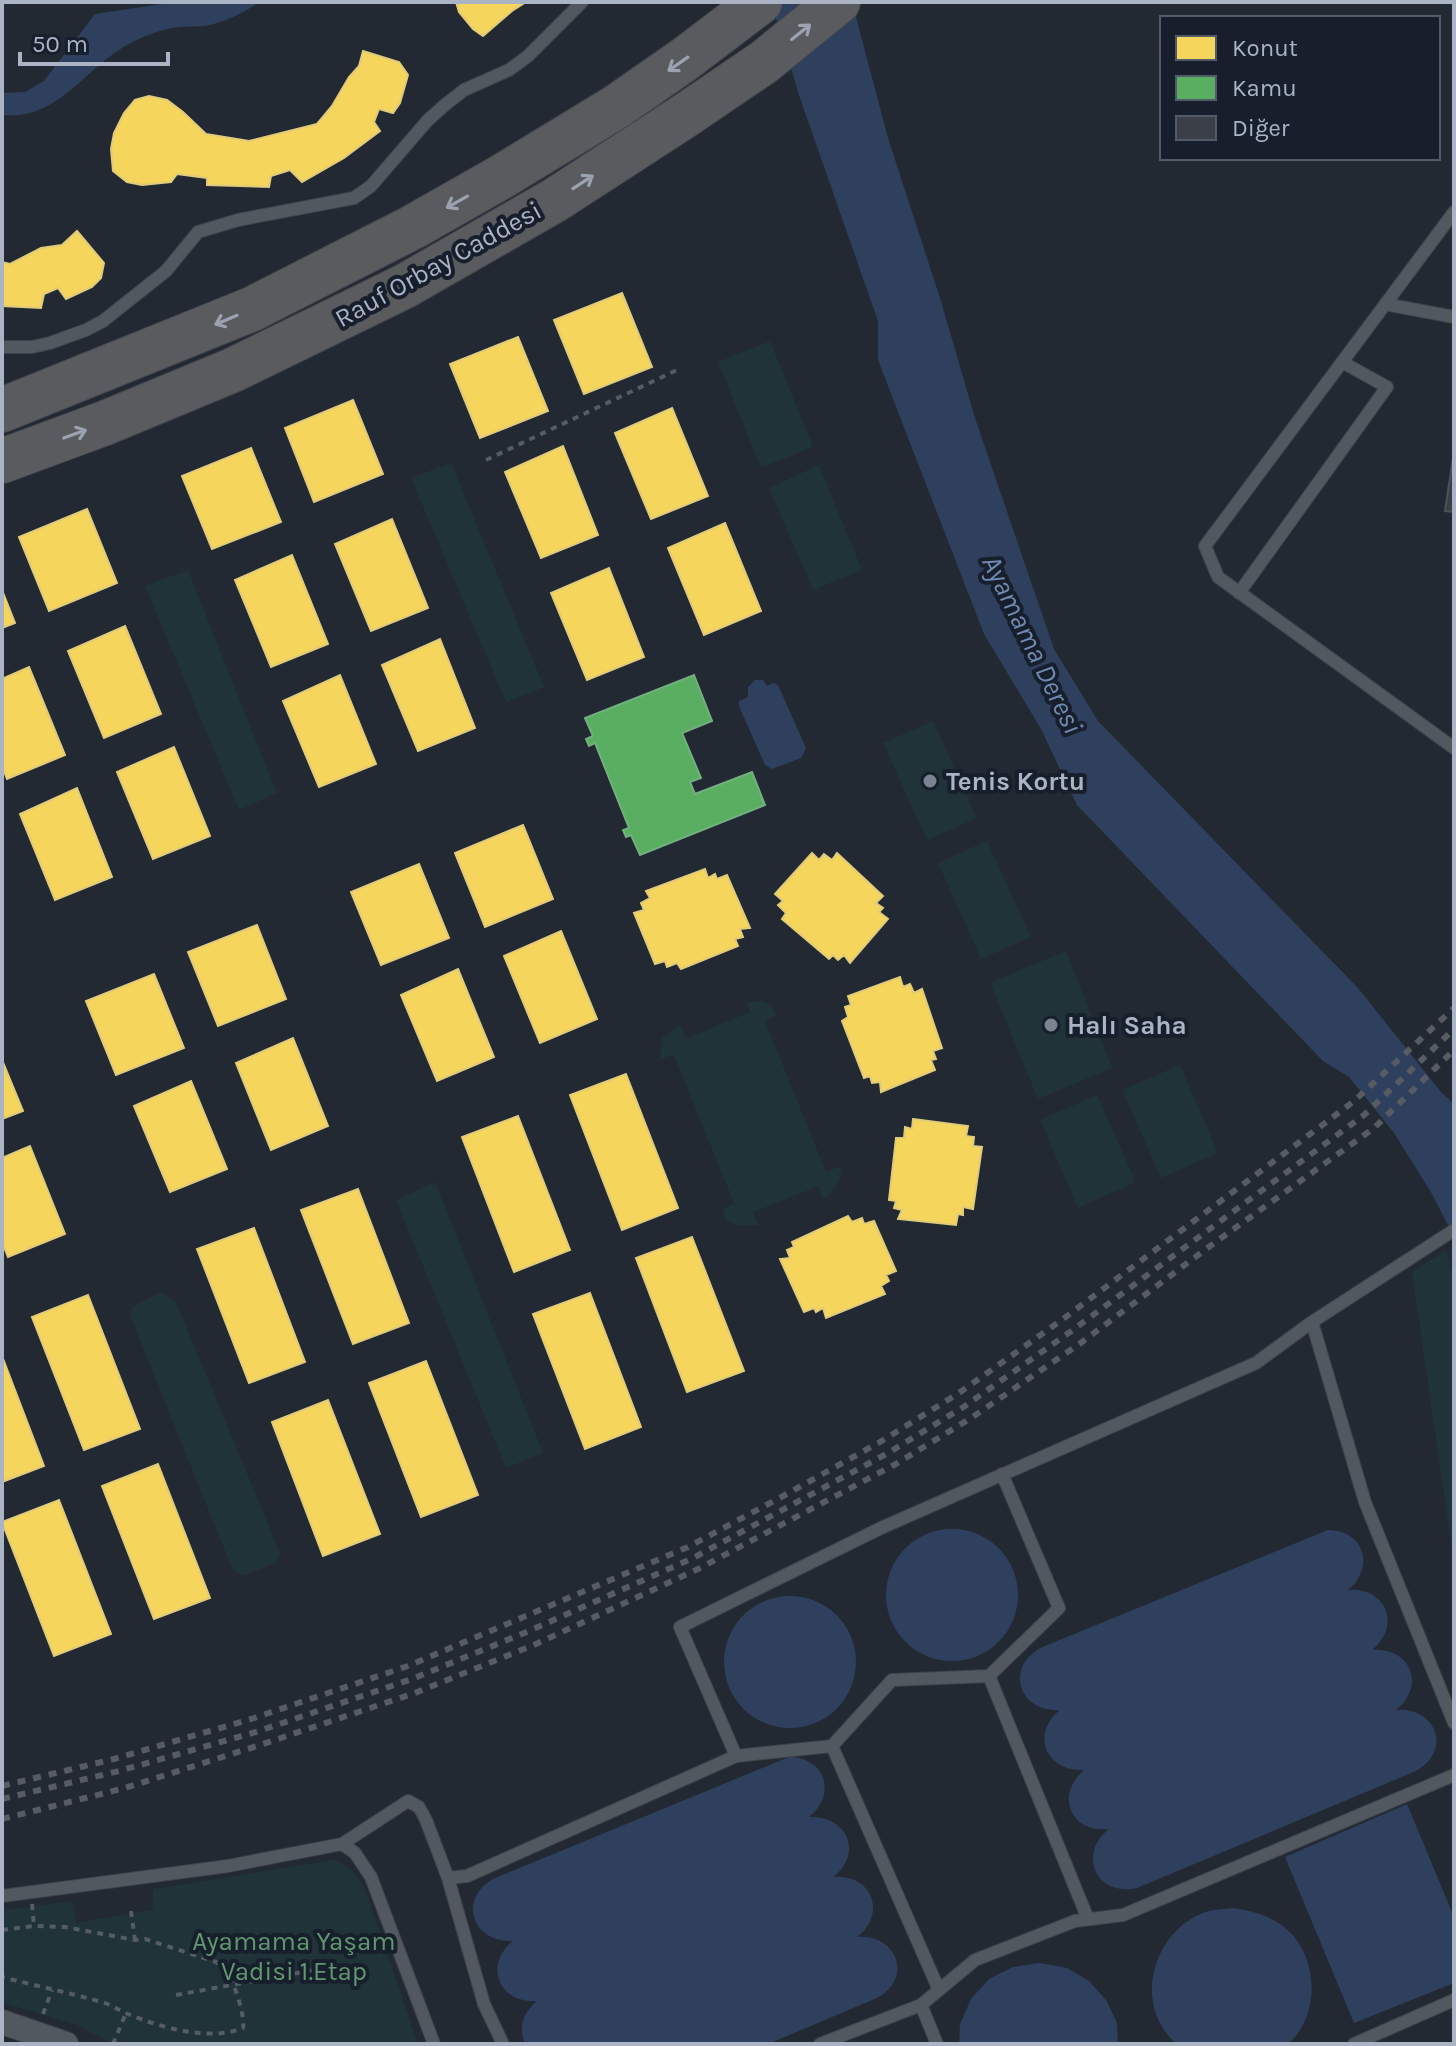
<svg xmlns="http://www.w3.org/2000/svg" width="1456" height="2046" font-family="Karla,sans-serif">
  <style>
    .green { fill: #203338 }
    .water { fill: #2e405d }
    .homes { fill: #f6d55c; stroke: #e0cb7c; stroke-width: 2 }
    .public { fill: #5aae61; stroke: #72b07f; stroke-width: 2 }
    .building { fill: #3b4048; stroke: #4a515a; stroke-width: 2 }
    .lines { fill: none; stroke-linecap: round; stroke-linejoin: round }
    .lane-casing { stroke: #3f434b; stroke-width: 14 }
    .street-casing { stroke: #3f434b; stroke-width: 26 }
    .highway-casing { stroke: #3f454e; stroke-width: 46 }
    .path { stroke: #565c64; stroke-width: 4; stroke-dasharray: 6 6; stroke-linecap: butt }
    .lane { stroke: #525860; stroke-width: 12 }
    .street { stroke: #525860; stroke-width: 24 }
    .highway { stroke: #595b5f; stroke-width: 44 }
    .rail { stroke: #565b64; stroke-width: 6; stroke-dasharray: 8 8; stroke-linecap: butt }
    .oneway { stroke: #9ba2b1 }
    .poi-dot { fill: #7b8392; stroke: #171f2c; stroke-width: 3 }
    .labels { text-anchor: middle; stroke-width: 8; stroke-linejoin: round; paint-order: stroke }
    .street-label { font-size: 26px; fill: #abb4c5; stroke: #171f2c }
    .poi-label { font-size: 26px; font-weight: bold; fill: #abb4c5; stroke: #171f2c; text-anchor: start }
    .park-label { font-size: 26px; fill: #61976f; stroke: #171f2c }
    .water-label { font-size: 28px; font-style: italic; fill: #7089b1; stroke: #171f2c }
  </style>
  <rect width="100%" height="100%" fill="#232932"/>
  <path class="green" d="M770,341L813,447L761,468L718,362Z
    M451,463L544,687L506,702L411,478Z
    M819,465L862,570L813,590L769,488Z
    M188,570L277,793L239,810L145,586Z
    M933,721L977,818L927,840L883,743Z
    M987,841L1031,937L981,959L938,863Z
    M1066,951L1112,1068L1038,1099L990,983Z
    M763,1001L772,1006L776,1015L765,1021L826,1172L841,1166C841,1183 836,1189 823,1199L819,1186L753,1212L758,1225H736L727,1221L723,1210L734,1203L674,1055L660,1059L662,1038L680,1025L686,1039L750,1012L747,1002Z
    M1180,1065L1218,1153L1161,1178L1122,1090Z
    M1097,1095L1136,1182L1078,1208L1040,1120Z
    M435,1182L543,1453L506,1468L396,1200Z
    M1446,1250L1454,1279V1564L1412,1272Z
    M161,1292L176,1302L280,1553L276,1563L242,1576L232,1568L130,1315L132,1307Z
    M333,1860C351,1865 355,1874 365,1889L418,2044H113L77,2025L2,2002V1910L73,1901L76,1923L153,1910V1889Z"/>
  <path class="water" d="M175,2H259C244,13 228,20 210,25C200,27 189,26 179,27C161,29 143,36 127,45C85,68 58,121 2,115V93L25,92L44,81L95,14Z
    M771,2H852L888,138L940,298L975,418L1054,649L1098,721L1358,988L1441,1092L1454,1104V1237L1432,1194L1394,1133L1349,1077L1323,1061L1077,805L1041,729L984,634L878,360V321L800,98Z
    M755,680H763L767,686L773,683L778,685L806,748L801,758L772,769L765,765L739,706V701L748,697V687Z
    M886 1595a66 66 0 1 1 132 0a66 66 0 1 1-132 0Z
    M1328,1530C1365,1530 1375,1568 1348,1590C1386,1587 1402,1625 1372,1650C1410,1647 1427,1685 1396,1710C1436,1707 1453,1750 1416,1771L1137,1888C1096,1897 1077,1854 1109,1829C1070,1833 1055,1795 1084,1770C1046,1772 1030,1734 1060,1710C1020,1713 1004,1669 1040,1648Z
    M724 1662a66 66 0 1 1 132 0a66 66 0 1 1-132 0Z
    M789,1757C826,1757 837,1795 809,1817C847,1815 864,1853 833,1877C871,1873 888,1913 857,1937C897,1934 914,1978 877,1998L768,2044H525C518,2026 523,2013 537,2001C499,2004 483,1965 513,1941C473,1943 457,1900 493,1879Z
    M1407,1804L1454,1917V1983L1354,2023L1285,1857Z
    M1234,1908C1251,1911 1265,1914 1280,1924C1318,1949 1323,2014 1288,2044H1175C1170,2037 1164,2031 1160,2023C1138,1982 1163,1924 1209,1911C1217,1909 1226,1909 1234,1908Z
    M1040,1963L1067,1968L1089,1981L1106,2000L1117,2023L1118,2044H959L960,2024L971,1999L989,1979L1013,1967Z"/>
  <path class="homes" d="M456,2H526L512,11L483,36L473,29L459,12Z
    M363,51L399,62L408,75L400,103L393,113L379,109L374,122L380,131L344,158L302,182L290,170L271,176L269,187L207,185V178L177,174L171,182L142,185L127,182L113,171L111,149L114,133L124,113L135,100L149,96L167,100L183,112L206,134L249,141L317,124L332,106L349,77L359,66Z
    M77,231L104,263L101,278L92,287L66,299L58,288L44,294L41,308L2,306V262L10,264L41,248L62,245Z
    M622,293L652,367L584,394L554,320Z
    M518,337L548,411L480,438L450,364Z
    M353,400L383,474L314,502L285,428Z
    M672,408L708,496L651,519L615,433Z
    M563,446L598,535L541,558L505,472Z
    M251,448L281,522L212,549L182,476Z
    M87,509L117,583L49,611L19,537Z
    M392,519L428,608L371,631L335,544Z
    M725,523L761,611L704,635L668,548Z
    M292,555L328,644L271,667L235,580Z
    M609,568L644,657L587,680L551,593Z
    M2,590L15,623L2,628Z
    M125,626L161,714L104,738L68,651Z
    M440,639L475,728L418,751L382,665Z
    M29,667L65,755L7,779L2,766V679Z
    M340,675L376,764L319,787L283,701Z
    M174,747L210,836L153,859L117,772Z
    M77,788L112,877L55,900L20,814Z
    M523,825L553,899L485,927L455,853Z
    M812,853L819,860L824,854L832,860L837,853L883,896L876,903L883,908L879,912L888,919L850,963L844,955L838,960L833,955L829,959L782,919L786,913L778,905L783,901L775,894Z
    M419,864L449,938L381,965L351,892Z
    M705,869L708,878L715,874L717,879L727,875L750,928L740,929L743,937L735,939L738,946L681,969L677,963L667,967L665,961L655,964L634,913L644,910L641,903L650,898L646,891Z
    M257,925L286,999L218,1026L188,952Z
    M561,931L597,1019L540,1043L504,956Z
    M458,969L494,1057L437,1081L401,995Z
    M154,974L184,1048L116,1075L86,1001Z
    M900,977L903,987L910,984L914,993L922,989L942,1048L933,1051L936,1059L931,1060L935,1070L881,1092L880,1082L872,1083L870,1076L864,1078L842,1021L848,1017L845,1007L851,1005L848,996Z
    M293,1038L328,1126L271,1150L236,1063Z
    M2,1060L23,1111L2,1119Z
    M626,1074L678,1208L622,1230L570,1095Z
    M191,1081L227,1169L170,1192L134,1106Z
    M518,1116L570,1250L514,1272L462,1137Z
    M913,1119L968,1126L966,1136L974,1137L973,1146L982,1147L973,1209L963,1207V1215L958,1214L956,1225L898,1219L902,1210L894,1208L896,1201L889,1200L896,1138H904L905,1127L912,1129Z
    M30,1146L65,1234L8,1257L2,1242V1158Z
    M358,1189L409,1323L353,1344L301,1210Z
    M848,1216L852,1222L862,1218L864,1224L874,1221L896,1271L886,1275L889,1281L881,1286L885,1294L826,1318L823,1308L816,1312L814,1308L804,1312L780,1259L790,1258L787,1250L794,1247L792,1242Z
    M254,1228L305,1362L249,1383L197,1249Z
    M692,1237L744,1371L687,1392L636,1258Z
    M590,1293L641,1427L585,1449L533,1314Z
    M88,1295L140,1429L84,1450L32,1317Z
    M2,1356L44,1466L2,1482Z
    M426,1361L478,1495L421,1517L369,1383Z
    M328,1400L380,1534L323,1556L272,1422Z
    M158,1464L210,1598L154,1619L102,1486Z
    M59,1500L111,1634L54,1656L2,1522Z"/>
  <path class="public" d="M694,675L712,721L682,733L701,778L690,782L695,794L752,772L765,805L640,855L631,835L626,837L623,830L629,828L595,743L589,746L586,739L593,736L585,718Z"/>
  <path class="building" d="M1454,451V512L1445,511Z"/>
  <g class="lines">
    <defs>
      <path id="lane" d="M1454,212L1205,546L1218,577L1454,748
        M1385,304L1454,317
        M2,347H32L50,343L86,330L103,321L166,271L198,232L238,220L354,198L371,186L428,120L446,104L464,90L509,70L528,56L582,2
        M1239,593L1387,387L1342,362
        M1312,1322L1365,1502L1454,1723
        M989,1676L1059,1608L1002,1474
        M736,1756L832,1746
        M342,1844L408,1801L419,1807L426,1820L448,1878L484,2004L503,2044
        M448,1878L467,1876L736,1756L680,1627L881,1528L1256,1363L1312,1322L1454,1230
        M2,1896L228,1866L342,1844L355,1853L371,1877L434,2044
        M939,1990L832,1746L892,1680L989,1676L1088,1919
        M820,2044L921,2005
        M937,2044L921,2005L975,1960L1075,1921L1123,1915L1454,1775
        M1354,2044L1454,2000"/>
      <path id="street" d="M2,2022L66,2044"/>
      <path id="highway" d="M2,410L252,309L413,227L501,177L616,107L685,59L760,2
        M2,461L105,423L233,370L405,286L555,200L683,117L764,62L838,2"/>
    </defs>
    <use href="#lane" class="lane-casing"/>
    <use href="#street" class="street-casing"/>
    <use href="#highway" class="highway-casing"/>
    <path class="path" d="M486,460L677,370
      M32,1904L34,1926
      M131,1911L135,1940
      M2,1930L34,1926L65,1927L135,1940L145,1939L216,1962C218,1964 224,1968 226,1971C234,1982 245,2014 243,2028C210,2042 159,2027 128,2014C120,2011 113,2006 105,2003C71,1993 36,1986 2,1977
      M176,1995L325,1968
      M43,2014L52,1990
      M113,2044L126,2013
      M218,2044H249"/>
    <use href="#lane" class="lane"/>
    <use href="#street" class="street"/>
    <use href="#highway" class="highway"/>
    <path class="rail" d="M2,1786L114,1759L251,1719L408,1666L688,1547L785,1495L880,1442L959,1393L1063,1319L1353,1102L1454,1008
      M2,1799L119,1771L256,1732L412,1679L529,1631L693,1558L888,1453L965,1406L1070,1332L1364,1115L1454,1029
      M2,1819L125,1788L260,1745L415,1693L536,1644L698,1569L896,1464L971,1418L1078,1345L1206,1249L1374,1128L1454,1050"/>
  </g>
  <defs><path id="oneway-shaft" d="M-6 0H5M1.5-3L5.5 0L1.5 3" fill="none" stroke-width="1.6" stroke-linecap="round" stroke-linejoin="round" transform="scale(2)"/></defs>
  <g class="oneway">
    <use href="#oneway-shaft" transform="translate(801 32) rotate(-39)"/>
    <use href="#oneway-shaft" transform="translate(678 64) rotate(145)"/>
    <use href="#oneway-shaft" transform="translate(583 182) rotate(-33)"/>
    <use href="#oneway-shaft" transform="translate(457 202) rotate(151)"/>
    <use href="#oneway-shaft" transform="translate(226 320) rotate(157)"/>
    <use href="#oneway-shaft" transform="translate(75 434) rotate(-20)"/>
  </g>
  <g class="poi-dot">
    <circle cx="930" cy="781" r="8"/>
    <circle cx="1051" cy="1025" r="8"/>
  </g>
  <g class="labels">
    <g class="street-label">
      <text transform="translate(438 264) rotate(-29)" y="9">Rauf Orbay Caddesi</text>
    </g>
    <g class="poi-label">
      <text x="946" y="790">Tenis Kortu</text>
      <text x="1067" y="1034">Halı Saha</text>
    </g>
    <g class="park-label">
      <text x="294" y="1950">Ayamama Yaşam<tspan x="294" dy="30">Vadisi 1.Etap</tspan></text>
    </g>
    <g class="water-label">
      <text transform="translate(1033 644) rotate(64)" y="10">Ayamama Deresi</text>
    </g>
  </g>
  <rect width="1456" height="2046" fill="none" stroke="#abb4c5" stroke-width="8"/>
  <rect x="1160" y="16" width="280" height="144" fill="#171f2c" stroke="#525b69" stroke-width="2"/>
  <rect x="1176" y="36" width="40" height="24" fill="#f6d55c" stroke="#525b69" stroke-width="2"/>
  <text x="1232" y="56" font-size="24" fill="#abb4c5">Konut</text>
  <rect x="1176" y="76" width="40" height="24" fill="#5aae61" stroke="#525b69" stroke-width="2"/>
  <text x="1232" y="96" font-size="24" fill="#abb4c5">Kamu</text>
  <rect x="1176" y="116" width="40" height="24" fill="#3b4048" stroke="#525b69" stroke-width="2"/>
  <text x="1232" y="136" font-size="24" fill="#abb4c5">Diğer</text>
  <path d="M20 52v12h148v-12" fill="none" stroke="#abb4c5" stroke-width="4"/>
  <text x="32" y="52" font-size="24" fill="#abb4c5" stroke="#171f2c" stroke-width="6" paint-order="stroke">50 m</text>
</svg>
